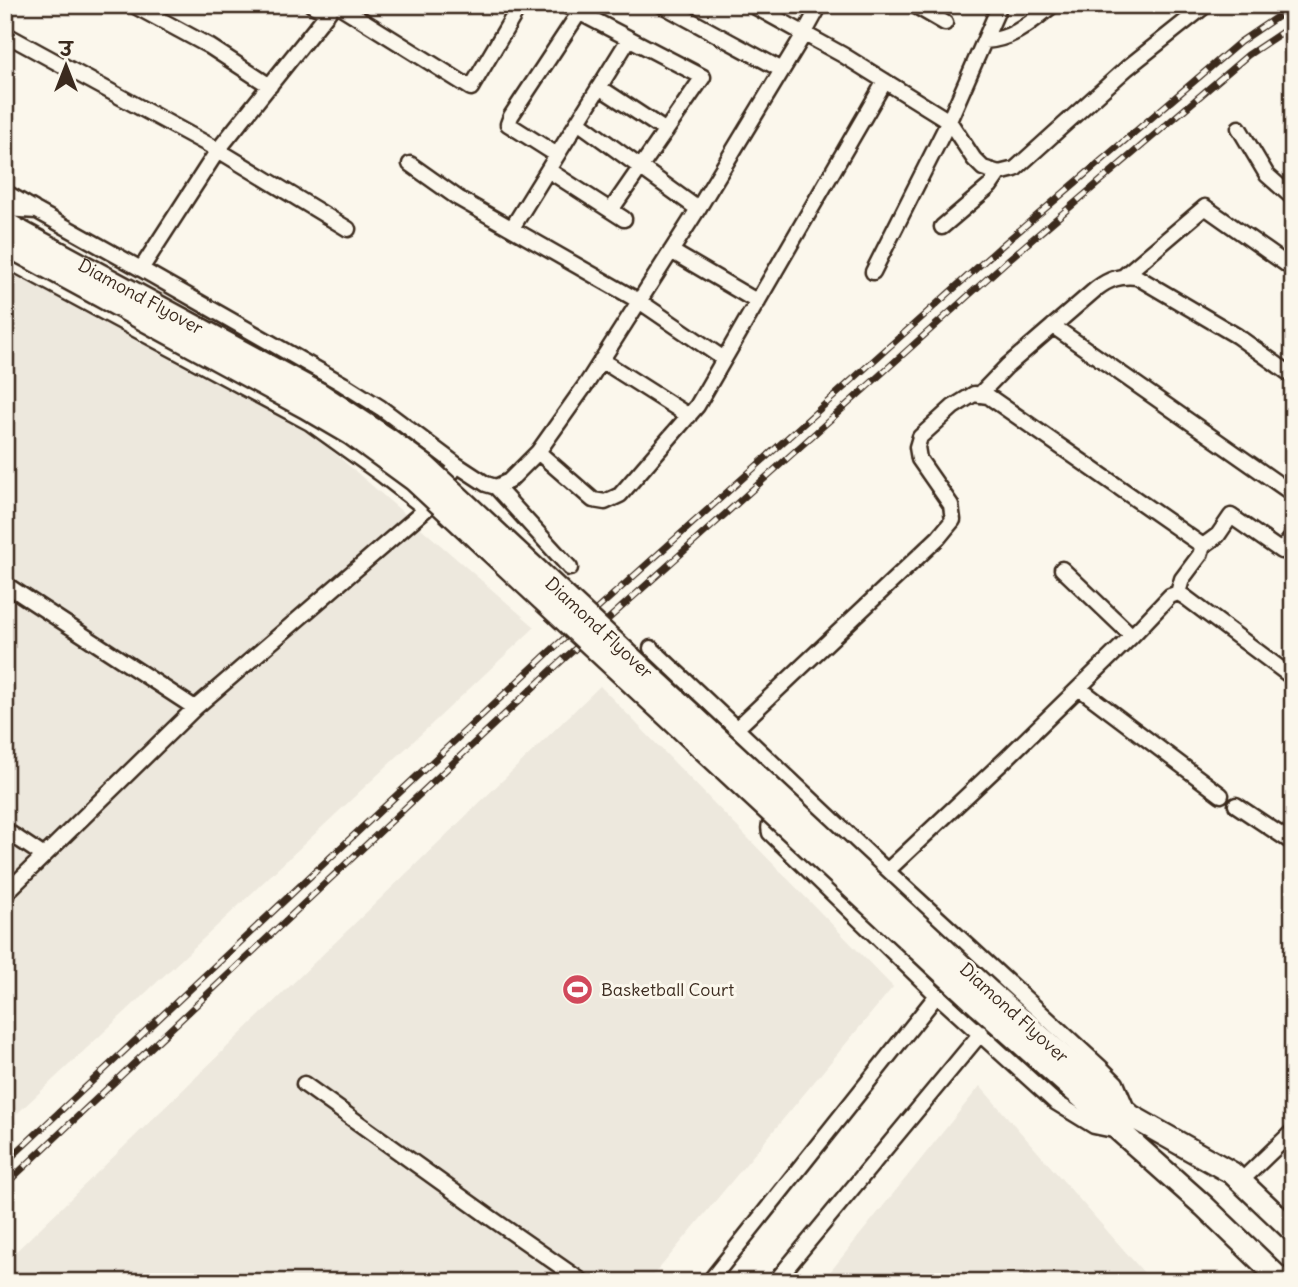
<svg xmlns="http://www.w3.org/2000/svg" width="1298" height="1287" font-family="Delius,'Playpen Sans Deva',sans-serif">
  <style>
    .built { fill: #ede8dd }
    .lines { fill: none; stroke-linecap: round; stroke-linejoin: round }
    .minor-casing { stroke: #3b2a1e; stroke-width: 19 }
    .highway-casing { stroke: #3b2a1e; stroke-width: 26 }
    .minor { stroke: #fbf7ec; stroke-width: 14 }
    .highway { stroke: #fbf7ec; stroke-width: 21 }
    .rail-casing { stroke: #3b2a1e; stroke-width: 7 }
    .rail { stroke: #fbf7ec; stroke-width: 4.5; stroke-dasharray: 13; stroke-linecap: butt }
    .highway-bridge-casing { stroke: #3b2a1e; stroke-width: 26; stroke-linecap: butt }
    .highway-bridge { stroke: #fbf7ec; stroke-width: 21 }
    .labels { text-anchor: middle; stroke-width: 6; stroke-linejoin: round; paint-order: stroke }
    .street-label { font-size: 18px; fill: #3b2a1e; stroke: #fbf7ec }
    .poi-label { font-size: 18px; fill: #3b2a1e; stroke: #fbf7ec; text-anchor: start }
  </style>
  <rect width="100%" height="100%" fill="#fbf7ec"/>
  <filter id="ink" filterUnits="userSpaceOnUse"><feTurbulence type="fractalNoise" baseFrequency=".0143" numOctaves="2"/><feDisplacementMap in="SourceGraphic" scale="14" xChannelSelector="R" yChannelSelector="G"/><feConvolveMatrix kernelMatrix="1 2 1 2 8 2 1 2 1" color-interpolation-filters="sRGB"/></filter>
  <g filter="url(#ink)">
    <path class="built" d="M5,270L316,437L535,627L5,1125Z
      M600,686L893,987L648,1282H5V1262Z
      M980,1086L1152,1282H822Z"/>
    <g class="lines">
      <defs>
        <path id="minor" d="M133,5L209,46L270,86
          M312,5L328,13
          M338,5L471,88L520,5
          M565,5L703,77L611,210
          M662,5L782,70
          M752,5L843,55L949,121L974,159L983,168L999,173L1015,169L1127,68L1206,5
          M914,5L945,23
          M5,34L218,150L348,229
          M985,41C1014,39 1031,22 1053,5
          M599,87L666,131
          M578,122L698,209
          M1239,128L1267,175L1293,198
          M557,155L508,124L511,116L579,13
          M410,164L458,198L639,301L724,359
          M548,170L624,219
          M5,192L34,209
          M5,209L37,211L141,269L343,384L381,408L457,465L426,509L381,474L310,423L12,263L5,258
          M942,227L990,186L999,173
          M512,228L629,39
          M671,251L758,302
          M141,269L218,150L334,5
          M873,272L949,121L1000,5
          M1125,275L1205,207L1293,269
          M1053,326L1293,494
          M601,360L689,416
          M979,395L1007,366L1096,289C1109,279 1120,275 1137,277L1237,336L1293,376
          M538,452L593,500L605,502L620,495L697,406L885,81
          M457,465L486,484L496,487L509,481L538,452L587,383L698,209L804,34L820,5
          M496,487L570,568
          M1203,546L1218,535L1231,516L1281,551L1293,536
          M1062,569L1132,636
          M5,584L195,708
          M651,648L887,871L1101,1068L1116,1083L1127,1109
          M1079,688L1221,795
          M737,728L939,537L953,520L951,505L919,459L917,447L920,437L953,407L974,394L988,396L1203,546L1200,555L1182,579L1178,593
          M1236,805L1293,843
          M780,812C773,819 767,823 770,833L937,995L1055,1102L1094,1126L1118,1131
          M5,830L44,856
          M887,871L1007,758L1132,636L1170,596L1178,593L1185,597L1293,678
          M5,894L195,708L426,509
          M304,1084L491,1218L583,1282
          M1241,1181L1293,1131
          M709,1282L937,995
          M775,1282L981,1033"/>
        <path id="highway" d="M5,223L21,232
          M990,992L1131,1116L1232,1173L1293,1231
          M978,1005L1204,1206L1283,1282"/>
      </defs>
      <use href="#minor" class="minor-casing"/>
      <use href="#highway" class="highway-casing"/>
      <use href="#minor" class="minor"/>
      <use href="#highway" class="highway"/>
      <defs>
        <path id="rail" d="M5,1163L547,654L999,248L1240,42L1293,6
          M5,1185L556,666L1008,260L1248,55L1293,25"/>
      </defs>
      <use href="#rail" class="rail-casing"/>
      <use href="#rail" class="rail"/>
      <defs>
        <g id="highway-bridge">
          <path id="s1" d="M21,232L320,394L388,439L425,466L990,992"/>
          <path d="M14,249L305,407L351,434L414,480L978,1005"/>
        </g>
      </defs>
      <use href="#highway-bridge" class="highway-bridge-casing"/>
      <use href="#highway-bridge" class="highway-bridge"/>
    </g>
  </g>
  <defs>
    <symbol id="stadium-disc" viewBox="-11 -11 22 22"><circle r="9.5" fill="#d1495b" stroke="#fbf7ec"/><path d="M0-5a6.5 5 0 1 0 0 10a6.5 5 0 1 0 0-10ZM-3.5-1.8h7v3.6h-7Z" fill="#fff"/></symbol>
  </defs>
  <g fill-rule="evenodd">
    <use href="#stadium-disc" x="560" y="972" width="35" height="35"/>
  </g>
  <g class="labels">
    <g class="street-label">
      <text dy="6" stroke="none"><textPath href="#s1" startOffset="136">Diamond Flyover</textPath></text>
      <text dy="6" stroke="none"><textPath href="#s1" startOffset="705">Diamond Flyover</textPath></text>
      <text transform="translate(1014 1013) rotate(42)" y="6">Diamond Flyover</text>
    </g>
    <g class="poi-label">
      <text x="601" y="996">Basketball Court</text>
    </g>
  </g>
  <rect width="1298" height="1287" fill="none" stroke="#fbf7ec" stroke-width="28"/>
  <rect x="14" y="14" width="1270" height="1259" fill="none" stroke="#3b2a1e" stroke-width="2.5" filter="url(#ink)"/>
  <g transform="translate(66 66)" stroke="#fbf7ec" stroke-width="5" paint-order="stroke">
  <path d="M0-5L12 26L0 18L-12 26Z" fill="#3b2a1e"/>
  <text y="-10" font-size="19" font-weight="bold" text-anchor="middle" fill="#3b2a1e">उ</text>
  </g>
</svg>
